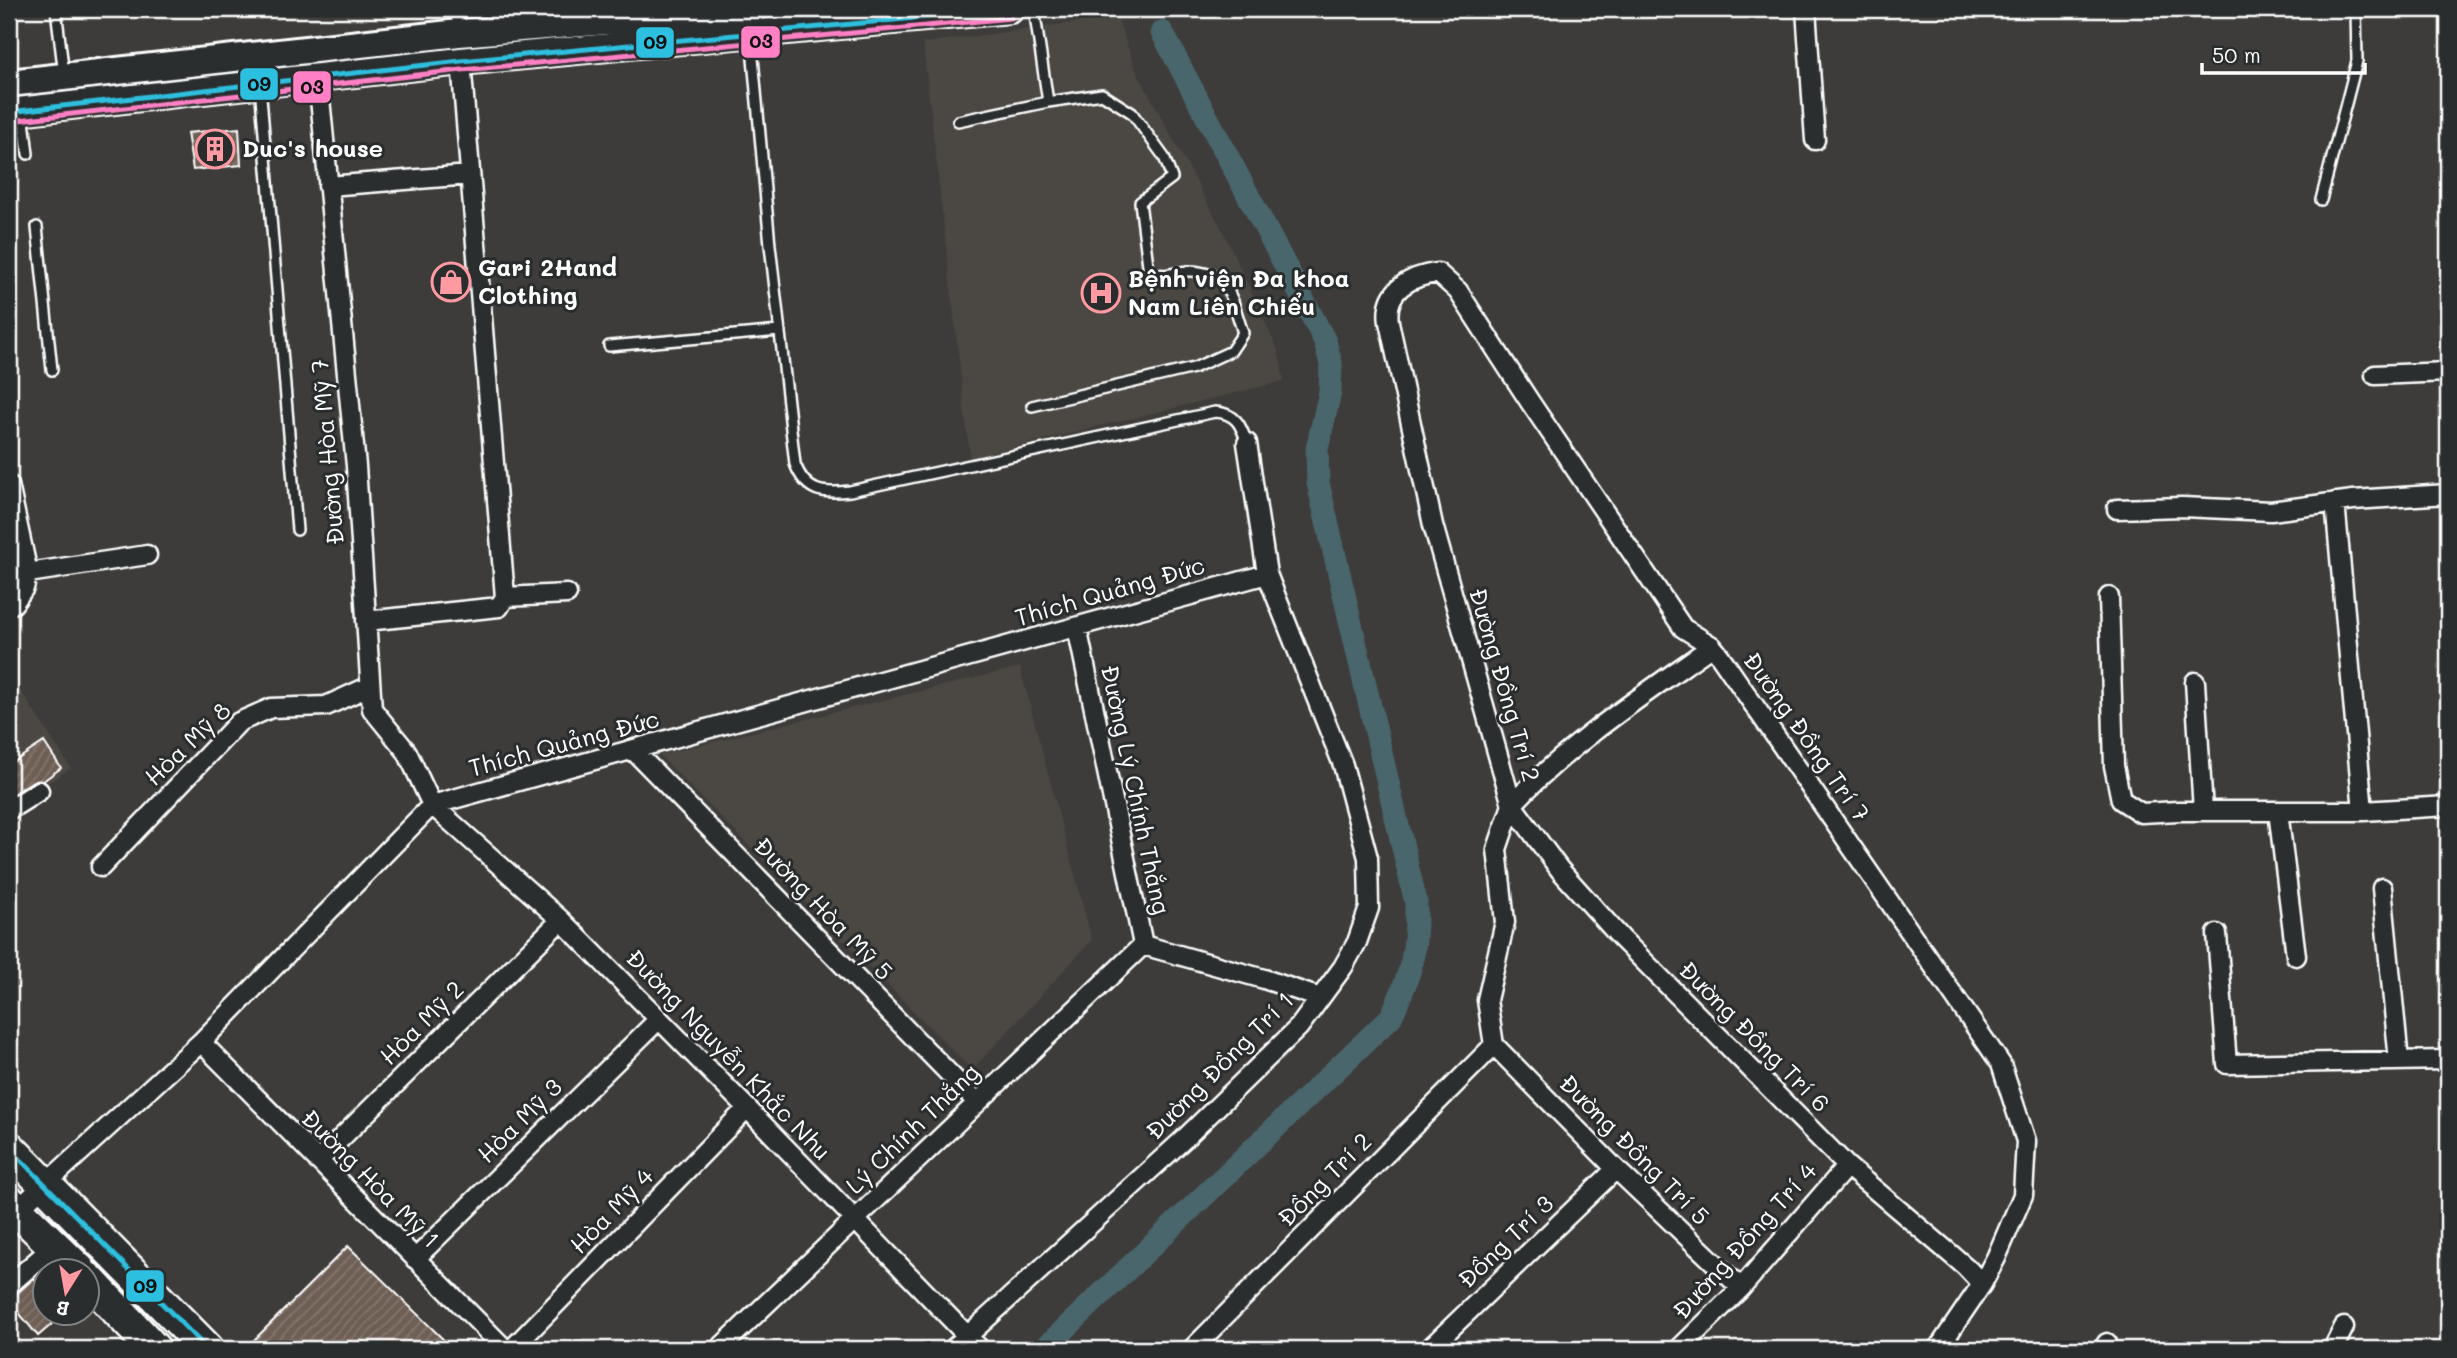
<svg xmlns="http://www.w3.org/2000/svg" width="2457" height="1358" font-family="Mali,sans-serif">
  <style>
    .built { fill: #4c4642 }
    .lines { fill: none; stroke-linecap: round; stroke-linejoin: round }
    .canal { stroke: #49666c; stroke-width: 23 }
    .building { fill: url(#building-hatch); stroke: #fff; stroke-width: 2 }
    .lane-casing { stroke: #fff; stroke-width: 14 }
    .street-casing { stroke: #fff; stroke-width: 23 }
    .primary-casing { stroke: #fff; stroke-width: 32 }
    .highway-casing { stroke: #fff; stroke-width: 37 }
    .lane { stroke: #2a2d2e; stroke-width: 9 }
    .street { stroke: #2a2d2e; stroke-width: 18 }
    .primary { stroke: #2a2d2e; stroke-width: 26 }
    .highway { stroke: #2a2d2e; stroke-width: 32 }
    .bus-1-casing { stroke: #2a2d2e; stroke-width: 10 }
    .bus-2-casing { stroke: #2a2d2e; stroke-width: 10 }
    .bus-1 { stroke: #2dbfdf; stroke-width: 5 }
    .bus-2 { stroke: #ff80c5; stroke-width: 5 }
    .labels { text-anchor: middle; stroke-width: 6; stroke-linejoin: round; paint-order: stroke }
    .poi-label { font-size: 24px; font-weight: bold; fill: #fff; stroke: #2a2d2e; text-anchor: start }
    .street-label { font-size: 24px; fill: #fff; stroke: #2a2d2e }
    .line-badge { stroke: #2a2d2e; stroke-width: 2.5 }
    .pale-badge-label { font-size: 19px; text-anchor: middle; font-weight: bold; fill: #111 }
  </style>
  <defs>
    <pattern id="building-hatch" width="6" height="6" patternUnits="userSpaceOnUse" patternTransform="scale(1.75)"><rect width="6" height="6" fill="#6e5e55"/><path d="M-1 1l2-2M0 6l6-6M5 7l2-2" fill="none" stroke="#84766e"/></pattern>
  </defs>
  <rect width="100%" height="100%" fill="#3e3c3a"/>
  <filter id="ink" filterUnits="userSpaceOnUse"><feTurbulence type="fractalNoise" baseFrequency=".0143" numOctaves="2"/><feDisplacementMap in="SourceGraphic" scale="14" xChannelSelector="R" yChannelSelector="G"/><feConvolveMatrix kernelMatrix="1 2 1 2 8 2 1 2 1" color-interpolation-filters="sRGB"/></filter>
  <g filter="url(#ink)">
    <path class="built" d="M1117,17L1137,72L1225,235L1278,350L1284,381L970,458L923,43Z
      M1020,667L1092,940L972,1070L659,755Z
      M9,673L71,768L9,808Z"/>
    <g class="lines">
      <path class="canal" d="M1044,1349L1391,1017C1412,972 1417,952 1416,903L1318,483L1317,449L1330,392L1331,364L1325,341L1162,32"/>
    </g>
    <path class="building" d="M239,128L241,165L193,170L187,133Z
      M44,742L61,768L43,781H33L9,797V765Z
      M348,1246L453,1349H245Z
      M34,1278L46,1292V1312H66L38,1336L9,1301V1296L16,1294Z"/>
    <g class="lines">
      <defs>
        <path id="lane" d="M56,9L64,75
          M456,9L458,31
          M1034,9L1048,102
          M751,36L770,245L795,464C806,493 823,494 850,491L1215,412C1236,413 1241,425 1247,443
          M260,85L297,530
          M23,112L28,154
          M958,121L1048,102L1102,94L1132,113L1164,157L1172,178L1140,202L1149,273C1170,277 1170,273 1188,271C1200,270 1211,275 1222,278L1233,301L1243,333L1231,351L1194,368L1032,406
          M2321,200L2357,61L2356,9
          M37,227L52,370
          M609,346L780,331"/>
        <path id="street" d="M1806,9L1815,140
          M318,78L356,466L372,709L407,752L432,805L561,920L747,1108L980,1349
          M328,186L470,175
          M2375,375L2448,372
          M9,485L28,573L24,588L13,604L9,605
          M2335,502L2363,811
          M2117,509L2182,507L2271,511L2353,500L2448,494
          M28,573L147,555
          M505,597L567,594
          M2109,597L2114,766L2121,800L2141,813L2178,811H2363L2448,806
          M366,621L499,607L505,597L461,61
          M1077,627L1143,945
          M2195,682L2203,811
          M633,750L977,1102
          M1512,805L1560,870L1621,938L1847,1166L1966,1267L1982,1284
          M1512,805C1568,744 1645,694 1712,646
          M9,810L39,791
          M2278,811L2296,956
          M101,867L239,722L271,708L326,706L370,686
          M2382,888L2399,1061
          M2217,934L2227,1064L2448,1060
          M1143,945L1264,979L1320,998
          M201,1042L505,1349
          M1494,1045L1487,1000L1505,922L1497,849L1512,805L1433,525L1389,322C1384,290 1410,276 1438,273L1458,291L1530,402L1683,628L1712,646L1720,656L2001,1064L2026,1141L2023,1195L1996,1258L1982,1284L1938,1349
          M1494,1045L1616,1169L1741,1288
          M318,1161L561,920
          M17,1210L201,1042L432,805L1267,574
          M415,1259L659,1019
          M9,1285L54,1246
          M512,1349L747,1108
          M719,1349L1143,945
          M953,1349L1183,1140L1299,1027L1343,967L1357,942L1369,908L1368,858L1343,765L1267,574L1247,443
          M1192,1349L1494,1045
          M1429,1349L1616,1169
          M1679,1349L1741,1288L1847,1166
          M2103,1349L2107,1343
          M2333,1349L2344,1327"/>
        <path id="primary" d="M9,83L459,33L753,9
          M9,112L461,61L1010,9"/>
        <path id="highway" d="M9,1148L207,1349
          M9,1202L79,1270
          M88,1279L154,1349"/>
      </defs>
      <use href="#lane" class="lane-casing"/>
      <use href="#street" class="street-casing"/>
      <use href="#primary" class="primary-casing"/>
      <use href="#highway" class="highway-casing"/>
      <use href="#lane" class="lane"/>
      <use href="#street" class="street"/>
      <use href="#primary" class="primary"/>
      <use href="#highway" class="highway"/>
      <defs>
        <path id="bus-1" d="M9,112L461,61L1010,9
          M9,1148L207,1349"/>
        <path id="bus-2" d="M10,121L462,70L1011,18"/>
      </defs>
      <use href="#bus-1" class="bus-1-casing"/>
      <use href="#bus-2" class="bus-2-casing"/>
      <use href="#bus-1" class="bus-1"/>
      <use href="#bus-2" class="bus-2"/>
    </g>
  </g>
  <defs>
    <symbol id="building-ring" viewBox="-11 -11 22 22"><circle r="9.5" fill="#2a2d2e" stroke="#ff9aa2" stroke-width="1.5"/><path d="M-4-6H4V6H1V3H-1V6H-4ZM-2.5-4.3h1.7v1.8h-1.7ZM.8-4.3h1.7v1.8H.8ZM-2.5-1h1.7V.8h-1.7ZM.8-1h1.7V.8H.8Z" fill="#ff9aa2"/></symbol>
    <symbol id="shop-ring" viewBox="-11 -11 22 22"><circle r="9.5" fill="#2a2d2e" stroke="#ff9aa2" stroke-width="1.5"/><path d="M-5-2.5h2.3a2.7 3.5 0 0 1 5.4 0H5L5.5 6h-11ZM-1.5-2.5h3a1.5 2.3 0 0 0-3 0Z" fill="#ff9aa2"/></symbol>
    <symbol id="hospital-ring" viewBox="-11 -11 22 22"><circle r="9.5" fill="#2a2d2e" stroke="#ff9aa2" stroke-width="1.5"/><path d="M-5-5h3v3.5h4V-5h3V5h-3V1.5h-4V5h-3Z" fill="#ff9aa2"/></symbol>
  </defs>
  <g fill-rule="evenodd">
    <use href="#building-ring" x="193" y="127" width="44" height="44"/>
    <use href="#shop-ring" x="429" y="260" width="44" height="44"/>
    <use href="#hospital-ring" x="1079" y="271" width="44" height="44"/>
  </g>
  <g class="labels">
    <g class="poi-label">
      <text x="242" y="157">Duc's house</text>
      <text x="478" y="276">Gari 2Hand<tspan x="478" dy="28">Clothing</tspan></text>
      <text x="1128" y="287">Bệnh viện Đa khoa<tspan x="1128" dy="28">Nam Liên Chiểu</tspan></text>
    </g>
    <g class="street-label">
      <text transform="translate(328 452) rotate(-95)" y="8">Đường Hòa Mỹ 7</text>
      <text transform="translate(1110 592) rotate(-16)" y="8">Thích Quảng Đức</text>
      <text transform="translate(1504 685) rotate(74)" y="8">Đường Đồng Trí 2</text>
      <text transform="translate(1806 737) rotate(55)" y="8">Đường Đồng Trí 7</text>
      <text transform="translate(188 744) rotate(-44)" y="8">Hòa Mỹ 8</text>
      <text transform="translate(564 744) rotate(-15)" y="8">Thích Quảng Đức</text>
      <text transform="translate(1135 790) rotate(78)" y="8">Đường Lý Chính Thắng</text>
      <text transform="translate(823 909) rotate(46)" y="8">Đường Hòa Mỹ 5</text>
      <text transform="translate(422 1023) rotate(-45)" y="8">Hòa Mỹ 2</text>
      <text transform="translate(1754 1037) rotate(45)" y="8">Đường Đồng Trí 6</text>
      <text transform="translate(728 1055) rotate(46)" y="8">Đường Nguyễn Khắc Nhu</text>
      <text transform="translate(1220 1066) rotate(-45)" y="8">Đường Đồng Trí 1</text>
      <text transform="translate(520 1121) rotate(-45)" y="8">Hòa Mỹ 3</text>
      <text transform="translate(913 1129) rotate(-44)" y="8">Lý Chính Thắng</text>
      <text transform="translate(1634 1150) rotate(45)" y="8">Đường Đồng Trí 5</text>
      <text transform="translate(370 1179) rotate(45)" y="8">Đường Hòa Mỹ 1</text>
      <text transform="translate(1325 1180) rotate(-45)" y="8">Đồng Trí 2</text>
      <text transform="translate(612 1211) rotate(-46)" y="8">Hòa Mỹ 4</text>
      <text transform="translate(1745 1241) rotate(-48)" y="8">Đường Đồng Trí 4</text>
      <text transform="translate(1506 1242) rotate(-44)" y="8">Đồng Trí 3</text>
    </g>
  </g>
  <g class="line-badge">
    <rect x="740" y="25" width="41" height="34" rx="7" fill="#ff80c5"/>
    <rect x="635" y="26" width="40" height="33" rx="7" fill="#2dbfdf"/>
    <rect x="239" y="67" width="40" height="34" rx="7" fill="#2dbfdf"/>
    <rect x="292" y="70" width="40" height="34" rx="7" fill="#ff80c5"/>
    <rect x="125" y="1269" width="40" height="34" rx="7" fill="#2dbfdf"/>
  </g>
  <g class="pale-badge-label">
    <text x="761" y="48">03</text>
    <text x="655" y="49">09</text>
    <text x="259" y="91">09</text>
    <text x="312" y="94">03</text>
    <text x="145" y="1293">09</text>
  </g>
  <rect width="2457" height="1358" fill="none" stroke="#2a2d2e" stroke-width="35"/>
  <rect x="18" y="18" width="2422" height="1323" fill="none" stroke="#fff" stroke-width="2.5" filter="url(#ink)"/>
  <g transform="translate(66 1292) rotate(191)"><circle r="33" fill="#2a2d2e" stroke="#7f8182" stroke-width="2"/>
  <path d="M0-5L12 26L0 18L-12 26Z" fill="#ff9aa2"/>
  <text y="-10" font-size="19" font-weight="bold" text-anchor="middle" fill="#ffffff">B</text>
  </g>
  <path d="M2202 63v10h163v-10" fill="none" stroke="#ffffff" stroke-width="3.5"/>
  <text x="2212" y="63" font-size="21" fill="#ffffff" stroke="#2a2d2e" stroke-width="5" paint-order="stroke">50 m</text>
</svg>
